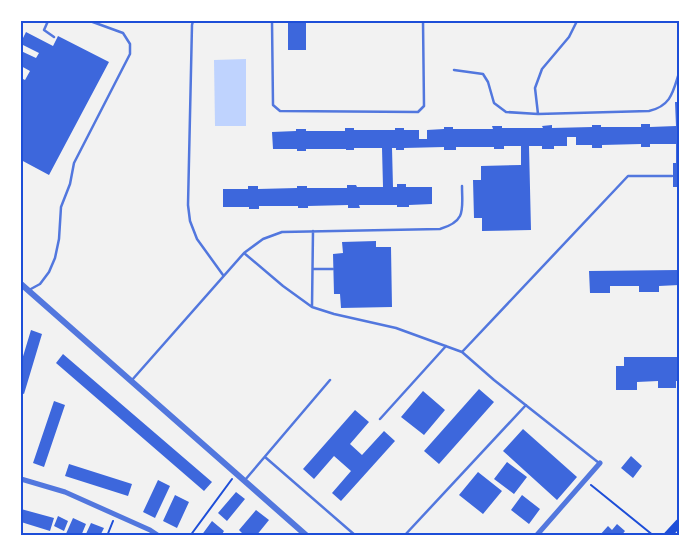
<svg xmlns="http://www.w3.org/2000/svg" width="700" height="557" font-family="'Fira Sans Condensed',sans-serif">
  <style>
    .water { fill: #bfd3fe }
    .building { fill: #3d67dc }
    .lines { fill: none; stroke-linecap: round; stroke-linejoin: round }
    .path { stroke: #1d4ed8; stroke-width: 2 }
    .service { stroke: #5277de; stroke-width: 2.5 }
    .minor { stroke: #5277de; stroke-width: 5 }
    .tertiary { stroke: #5277de; stroke-width: 6 }
    .primary { stroke: #1d4ed8; stroke-width: 8 }
    .neatline { fill: none; stroke: #1d4ed8; stroke-width: 2 }
  </style>
  <rect width="100%" height="100%" fill="#f2f2f2"/>
  <path class="water" d="M246,59V126H215L214,60Z"/>
  <path class="building" d="M288,21H306V50H288Z
    M26,32L53,46L58,36L109,62L49,175L21,160V78L25,80L30,71L21,66V51L36,58L39,53L21,44V42Z
    M675,102H679V217H677V187H673V163H676V144H650V147H641V144L602,145V148H592V145H576V137H567V146H554V149H542V146H529L531,230L482,231V218H474L473,180H481V166L521,165V146H504V149H494V147H456V150H444V147L404,148V150H396V148H392L393,187H397V184H406V187H432V204L409,205V207H397V205H359L360,208H348V205L308,206V208H298V206H259V209H249V207H223V189H248V186H258V189L297,188V186H307V188H347V185H356L357,187H383L382,148H354V150H346V149H306V151H297V149H273L272,132L296,131V129H306V131H345V128H354V130H395V128H404V130H419V139H427V130L444,129V127H453V129H493L492,126H502V128H543L542,126L552,125V128L592,127V125H601V127H641V124H650V127L676,126Z
    M376,241V247H391L392,307L341,308L340,294H334L333,254L343,253L342,242Z
    M679,270V285L659,286V292H639V286H610V293H590L589,271Z
    M31,330L42,334L24,394L21,393V363Z
    M63,354L212,482L204,491L56,363Z
    M624,357H679V381H676V388H658V381L637,382V390H616V366H624Z
    M479,389L494,402L439,464L424,451Z
    M423,391L445,410L424,435L401,417Z
    M54,401L65,405L44,467L33,463Z
    M355,410L369,422L350,444L362,455L384,431L395,441L341,501L332,493L351,471L334,456L314,479L303,469Z
    M523,429L577,477L557,500L503,451Z
    M631,456L642,466L633,478L621,468Z
    M507,462L527,477L514,494L494,479Z
    M69,464L132,484L128,496L65,476Z
    M478,472L502,491L483,514L459,495Z
    M158,480L170,486L155,518L143,512Z
    M236,492L245,499L227,521L218,513Z
    M175,495L189,502L177,528L163,521Z
    M522,495L540,509L529,524L511,510Z
    M21,509L54,518L50,531L21,522Z
    M256,510L269,520L256,536H245L239,530Z
    M58,516L68,521L64,531L54,526Z
    M73,518L86,524L81,536H65Z
    M212,521L224,531L221,536H201Z
    M91,523L104,528L100,536H85Z
    M617,524L625,531L621,536H599L608,526L612,530Z"/>
  <g class="lines">
    <path class="path" d="M591,485L654,536
      M107,536L113,521
      M190,536L232,479"/>
    <path class="service" d="M48,21L44,30L54,37
      M193,21L192,25L188,205L190,221L197,239L223,275
      M272,21L273,105L280,111L418,112L424,106L423,21
      M454,70L483,74L488,82L494,103L506,112L538,114L649,111C671,106 673,92 679,73
      M538,114L535,88L542,69L569,37L577,21
      M244,253L283,286L312,307L334,314L396,328L462,352L494,380L599,463
      M313,269H333
      M29,290L40,284L49,272L55,258L59,239L61,207L70,184L74,163L130,54V44L123,33L90,21
      M312,307L313,231
      M462,352L628,176H672
      M132,380L244,253L263,239L282,232L440,229C467,221 462,209 462,186
      M380,419L446,346
      M265,457L356,536
      M245,480L330,380
      M404,536L526,405"/>
    <path class="minor" d="M21,479L65,492L150,530L159,536
      M536,536L600,463"/>
    <path class="tertiary" d="M21,284L307,536"/>
    <path class="primary" d="M667,536L679,523"/>
  </g>
  <rect width="700" height="557" fill="none" stroke="#ffffff" stroke-width="45"/>
  <rect x="22" y="22" width="656" height="512" class="neatline"/>
</svg>
